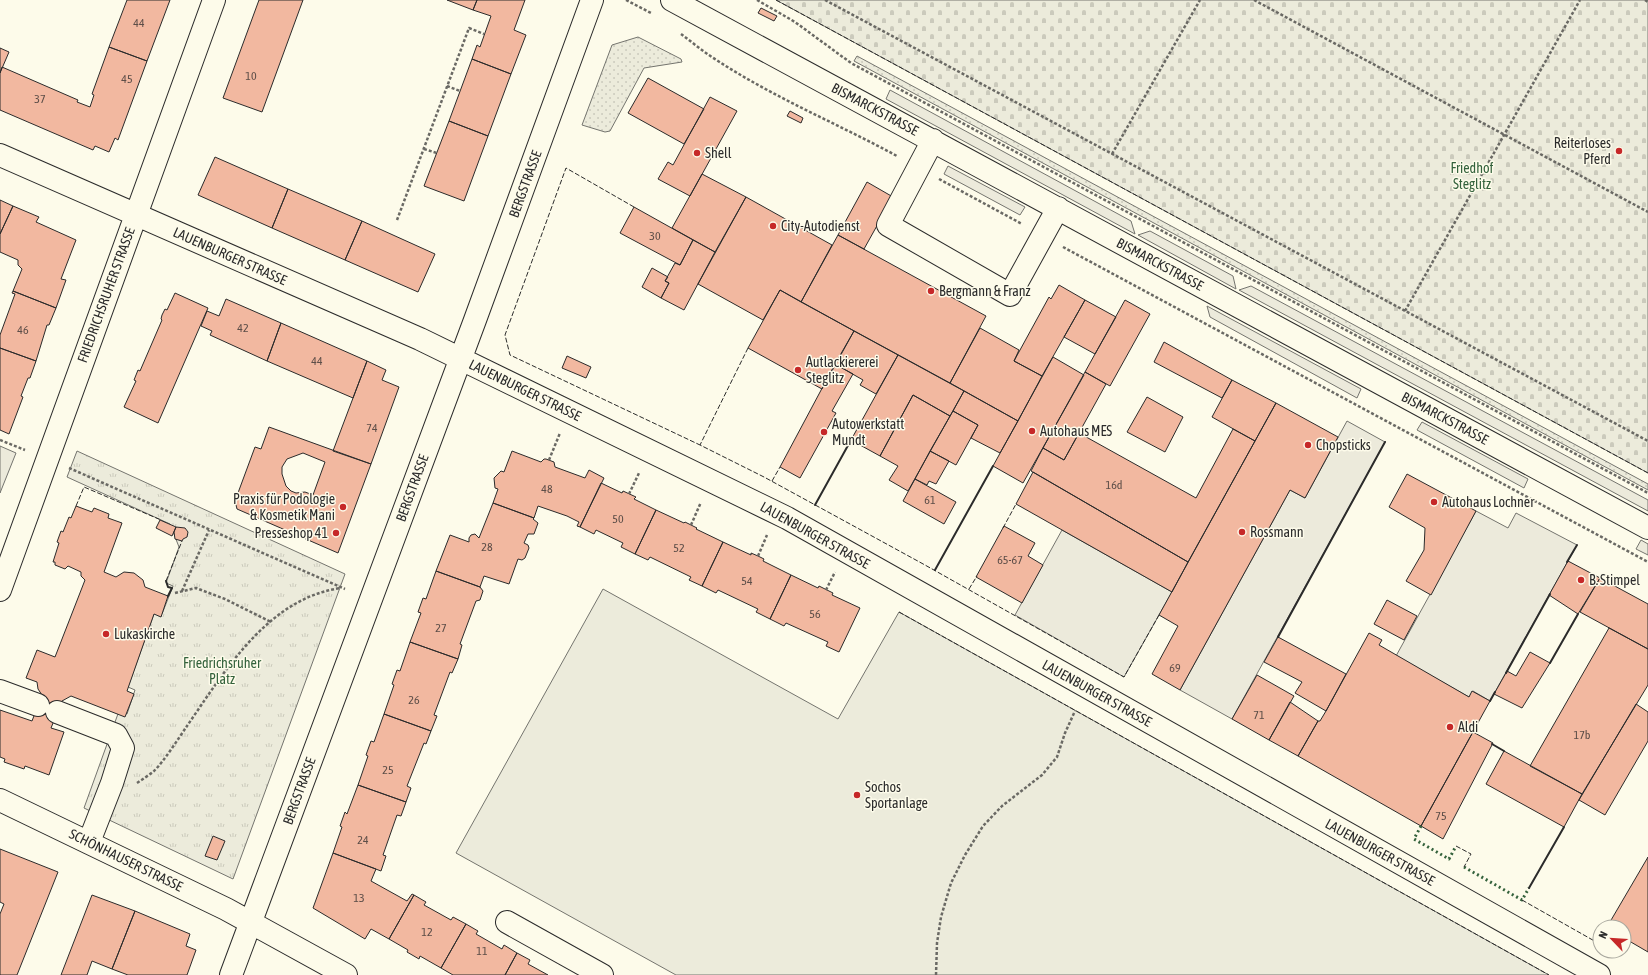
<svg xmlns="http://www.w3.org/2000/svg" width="1648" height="975" font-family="'Asap Condensed',sans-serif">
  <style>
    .grass { fill: url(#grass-dots); stroke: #74746e }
    .cemetery { fill: url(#cemetery-stones); stroke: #74746e }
    .park { fill: url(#park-tufts); stroke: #74746e }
    .pitch { fill: #ecebdb; stroke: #74746e }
    .parking { fill: #eceadb; stroke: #74746e }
    .building { fill: #f2b8a0; stroke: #2b2b2b; fill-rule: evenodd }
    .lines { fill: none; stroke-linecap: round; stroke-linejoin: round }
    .minor-casing { stroke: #2b2b2b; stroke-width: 24 }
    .path { stroke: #6a6964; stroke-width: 2.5; stroke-dasharray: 3 2; stroke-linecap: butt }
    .minor { stroke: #fdfbea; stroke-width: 22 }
    .hedge { stroke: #34623c; stroke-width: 3; stroke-dasharray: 2 3; stroke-linecap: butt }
    .fence { stroke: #2b2b2b; stroke-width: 1; stroke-dasharray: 5 2; stroke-linecap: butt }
    .wall { stroke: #2b2b2b; stroke-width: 2 }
    .poi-dot { fill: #c62828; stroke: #fdfbea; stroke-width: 1.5 }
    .labels { text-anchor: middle; stroke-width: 3; stroke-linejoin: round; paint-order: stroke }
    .number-label { font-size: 12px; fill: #5d4e48 }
    .street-label { font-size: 14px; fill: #2b2b2b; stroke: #fdfbea }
    .poi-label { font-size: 14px; fill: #2b2b2b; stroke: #fdfbea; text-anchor: start }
    .park-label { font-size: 14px; fill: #34623c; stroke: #fdfbea }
  </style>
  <defs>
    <pattern id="grass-dots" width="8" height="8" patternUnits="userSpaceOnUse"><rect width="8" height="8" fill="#ecebdb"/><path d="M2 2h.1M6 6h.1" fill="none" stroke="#cbcabc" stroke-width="1.8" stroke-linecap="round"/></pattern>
    <pattern id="cemetery-stones" width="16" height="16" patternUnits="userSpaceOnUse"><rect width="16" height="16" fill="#ecebdb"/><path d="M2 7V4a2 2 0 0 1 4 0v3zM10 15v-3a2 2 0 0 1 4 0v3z" fill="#cbcabc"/></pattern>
    <pattern id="park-tufts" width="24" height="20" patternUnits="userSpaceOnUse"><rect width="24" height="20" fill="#ecebdb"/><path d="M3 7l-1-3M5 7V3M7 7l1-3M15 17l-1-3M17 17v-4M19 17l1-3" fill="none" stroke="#cbcabc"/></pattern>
  </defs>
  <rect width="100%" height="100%" fill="#fdfbea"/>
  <path class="grass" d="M638,37L681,59L682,62L644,68L610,131L605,132L582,125L612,45Z
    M857,56L1648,484V490L854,61Z"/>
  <path class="cemetery" d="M776,0H1648V473Z"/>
  <path class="park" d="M77,451L345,574L233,879L84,808L119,711L127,714L135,690L128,687L155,611L162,614L173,586L166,583L179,547L170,524L67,477Z"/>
  <path class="pitch" d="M603,589L838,719L899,612L1549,975H676L456,853Z"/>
  <path class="parking" d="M890,90L1131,221L1135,234L886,99Z
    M948,166L1025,207L1020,215L944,174Z
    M1150,231L1233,276L1236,289L1138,235Z
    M1251,286L1648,500V511L1239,290Z
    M1207,306L1361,389L1357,398L1210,317Z
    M1347,421L1385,442L1232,719L1180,690L1290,490L1305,498Z
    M1422,422L1528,479L1524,488L1417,430Z
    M0,446L16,453L0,493Z
    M1476,511L1508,528L1516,513L1577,545L1490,701L1473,691L1469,697L1396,656Z
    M1062,530L1172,592L1124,677L1015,615Z
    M1641,540L1648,544V555L1636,549Z"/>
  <path class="building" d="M127,0H170L147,61L109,47Z
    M259,0H303L262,112L223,98Z
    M447,0H477L473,10Z
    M477,0H525L514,30L526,35L511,74L472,59L477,45L480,47L491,16L473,10Z
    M761,8L777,16L774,21L758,13Z
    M109,47L147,61L118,140L115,138L109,152L95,146L93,150L0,110V73L2,67L78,100L77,102L90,107L94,95L92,94Z
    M0,48L9,52L0,73Z
    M472,59L511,74L488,136L449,121Z
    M648,78L704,109L684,144L628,113Z
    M710,97L737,111L690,196L658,179L668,162L673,165Z
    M790,111L803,118L801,123L787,116Z
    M449,121L488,136L464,201L424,186Z
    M215,157L288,189L272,228L198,195Z
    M702,174L746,197L715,252L672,228Z
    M867,182L893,197L864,249L838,235Z
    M288,189L362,221L345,260L272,228Z
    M746,197L832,245L801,302L780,290L763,320L698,284Z
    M0,200L13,206L0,234Z
    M13,206L39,217L36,222L76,240L61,279L66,280L56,308L13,291L22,269L18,265V260L0,252V234Z
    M634,207L693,240L680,265L620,233Z
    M362,221L435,254L418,292L345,260Z
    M838,235L986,316L950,383L801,302Z
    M693,240L715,252L684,310L661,298L669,283L665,281L675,263L680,265Z
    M652,268L668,277L665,281L669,283L661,298L642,287Z
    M1059,285L1085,300L1042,376L1014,361L1049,297L1051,299Z
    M780,290L854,331L822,389L748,348Z
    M13,291L56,308L49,325H47L36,361L0,348V335L15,294L12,293Z
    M175,293L208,308L158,423L124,407L136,381L134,380L138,370L140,371L162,320L161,319L162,315L165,309L167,310Z
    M226,299L281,323L267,361L210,335L212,331L201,326L207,311L219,316Z
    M1085,300L1116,317L1095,354L1064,337Z
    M1125,300L1150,314L1110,386L1085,372Z
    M281,323L367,361L353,398L267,361Z
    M980,328L1019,350L1014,361L1042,376L1018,421L950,383Z
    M854,331L898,355L876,394L860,385L863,380L835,364Z
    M1164,342L1232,380L1222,398L1154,362Z
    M0,348L36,361L30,378H28L21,396L23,397L9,434L0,430Z
    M898,355L964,391L950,416L913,395L880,456L851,440Z
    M567,356L591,367L586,378L562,368Z
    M1053,357L1084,375L1023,483L993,466Z
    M367,361L386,370L382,380L399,387L371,464L333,451Z
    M835,364L853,374L832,411L836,413L800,478L780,467Z
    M1085,372L1106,384L1064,460L1043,448Z
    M1232,380L1276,403L1255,441L1212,417Z
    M964,391L1018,421L1000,453L971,438L978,425L953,411Z
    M913,395L950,416L908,491L889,480L898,466L880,456Z
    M1147,397L1183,417L1165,452L1127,432Z
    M1276,403L1338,437L1305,498L1290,490L1180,690L1152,674L1178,626L1159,615Z
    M953,411L978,425L956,465L930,451Z
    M269,427L371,464L338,553L237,509L235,501L255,447L261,449ZM303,453L325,462L313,495L305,492L296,493L291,491L286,486L282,474V467L287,459Z
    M1233,429L1255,441L1188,562L1031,471L1043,448L1064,460L1079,433L1196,498Z
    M512,451L541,462L544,459H546L554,462L555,467L585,478L589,470L604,478L580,527L577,526L579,522L567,516L538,506L534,518L493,503L498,489L495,488L494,478L501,471L504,472Z
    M930,451L949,461L936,484L929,481L927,485L915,479Z
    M1033,472L1188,562L1172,592L1016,504Z
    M1407,474L1476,511L1431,595L1406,581L1424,550L1425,528L1389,507Z
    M915,479L956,502L944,524L903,501Z
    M601,483L622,493L623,491L636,497L634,499L656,510L635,554L621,547L623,543L596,530L594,534L580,527Z
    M493,503L534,518L533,519L538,523L534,534H528L524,543L528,545L529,548L525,558L522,560L518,559L509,584L484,576L480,587L436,571L450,535L469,542V538L471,535L475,534L479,538Z
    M76,506L92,512L94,508L109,514L108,518L122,523L104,572L116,577L124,572L134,573L143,580L145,587L168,596L161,617L154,614L127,691L134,694L125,717L71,696L62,701L51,728L64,732L49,775L25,766L24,769L4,762L5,759L0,757V710L32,721L42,695L38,689L37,682L26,678L37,650L55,657L85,580L81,576V572L68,566L65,569L55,565V562H53L59,543L57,542L61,531L63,532L69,517L71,518Z
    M656,510L684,523L685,522L697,528L696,529L723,542L702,586L689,580L691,577L650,557L648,560L635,554Z
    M160,520L176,527L172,536L156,528Z
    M1004,526L1035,543L1028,556L1043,565L1022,603L976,577Z
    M176,527L185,528L188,532L187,537L183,539L182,541L175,539L174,532Z
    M723,542L751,555V553L758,556L764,559L763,561L791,575L770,619L756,612L758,609L718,590L716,593L702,586Z
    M1568,561L1600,578L1578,614L1549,595Z
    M436,571L480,587L483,591L480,600L476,601L460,644L462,645L458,659L410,642L421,613L418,612L423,598L426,599Z
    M791,575L818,588L819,586L833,593L832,595L860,608L839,652L826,646L828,642L786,623L784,626L770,619Z
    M1600,578L1648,604V649L1580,612Z
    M1387,600L1417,616L1404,640L1374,624Z
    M1609,628L1648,649V685L1582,794L1530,766Z
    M1369,633L1382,640L1379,645L1469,697L1472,691L1490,701L1421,826L1298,756L1318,721H1320L1326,711Z
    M1278,637L1346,674L1326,711L1295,693L1302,682L1264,662Z
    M410,642L458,659L452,673L450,672L434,715L437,716L431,731L384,714L394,685L392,684L397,670L400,671Z
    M1530,652L1550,663L1522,708L1494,694L1507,671L1516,676Z
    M1257,675L1294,696L1269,740L1232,719Z
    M1290,702L1318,721L1298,756L1269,740Z
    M1636,704L1648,712V741L1605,815L1579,800Z
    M384,714L431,731L426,744L424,743L407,786L411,788L406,802L358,785L368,756L366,755L371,741L374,742Z
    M1473,732L1493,743L1443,839L1421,826Z
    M1504,751L1582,794L1564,827L1486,784Z
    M358,785L406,802L401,816L397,815L383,855L386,856L381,871L333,853L342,827L340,826L345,812L347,814Z
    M213,836L225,841L217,860L205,856Z
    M0,849L58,872L17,975H0V914L4,904L0,902Z
    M333,853L376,869L371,881L407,901L412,894L414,895L389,939L371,929L365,939L313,908Z
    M1648,857V952L1624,938V927H1607Z
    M92,895L135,911L112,969L92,961L87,975H61Z
    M414,895L426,902L424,905L451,920L453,917L466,924L441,968L420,956L419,959L407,952L408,950L389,939Z
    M135,911L190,934L186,946L196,950L187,975H128L112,969Z
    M466,924L478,931L476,934L502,949L504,945L517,953L505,975H453L441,968Z
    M517,953L530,960L528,964L548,975H505Z"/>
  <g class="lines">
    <defs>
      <path id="minor" d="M672,0L1648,528
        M933,140L888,225L1010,295L1058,208
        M0,155L420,339L787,518L1599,975
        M0,590L214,0
        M0,691L38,705
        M57,712L116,735L123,748L112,783L89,842
        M0,800L226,909L346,975
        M507,922L602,975
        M231,975L475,320L592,0"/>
    </defs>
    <use href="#minor" class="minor-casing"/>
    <path class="path" d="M626,0L651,13
      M757,0L795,22L851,63L1648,493
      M825,0L1648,441
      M1254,0L1648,212
      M1645,0L1648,2
      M681,34C693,43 705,53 718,61C775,98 838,124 897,156
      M447,86L460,91
      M424,149L437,153
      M1112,154L1200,0
      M939,179L1022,224
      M397,220L469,28L484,34
      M1063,247L1648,562
      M1405,311L1580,0
      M0,440L25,450
      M549,460L560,433
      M69,468L345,589
      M629,494L639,473
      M691,525L701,502
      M758,556L767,535
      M826,590L835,572
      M182,591L209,530
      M175,593L196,588L225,599L271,622
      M137,783C143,779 149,775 154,771C165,760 178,739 187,726C225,671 268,598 341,588
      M936,975L937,943L941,917L951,883L965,855L983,826L1002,806L1042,775L1057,757L1065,733L1075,711"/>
    <use href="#minor" class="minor"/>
    <path class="hedge" d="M1421,826L1414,839L1449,859L1456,846
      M1464,867L1522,900L1529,888"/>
    <path class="fence" d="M776,0L1648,473
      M634,207L566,168L505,335L510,355L700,445
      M748,348L700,445L764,477L925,565L1124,677L1159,615
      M772,481L780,467
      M76,506L84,487L161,520
      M1003,528L1016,504
      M166,581L182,541
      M969,589L977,576
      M899,612L1549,975
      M1456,846L1471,854L1464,867
      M1522,900L1598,943L1600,939"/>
    <path class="wall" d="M815,505L851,440
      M1567,562L1577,545
      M935,570L993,466
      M166,581L168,587L172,588L168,596
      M1278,637L1385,442
      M1550,663L1578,614
      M1506,673L1550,594
      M1490,701L1495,692
      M1492,744L1504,751
      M1529,888L1564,827"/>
  </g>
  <g class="poi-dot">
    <circle cx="1619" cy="151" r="4"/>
    <circle cx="697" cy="153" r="4"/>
    <circle cx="773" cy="226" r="4"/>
    <circle cx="931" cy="291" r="4"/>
    <circle cx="798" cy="370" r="4"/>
    <circle cx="1032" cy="431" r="4"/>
    <circle cx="824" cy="432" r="4"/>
    <circle cx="1308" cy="445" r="4"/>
    <circle cx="1434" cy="502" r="4"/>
    <circle cx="343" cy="507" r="4"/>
    <circle cx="1242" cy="532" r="4"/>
    <circle cx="336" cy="533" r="4"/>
    <circle cx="1581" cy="580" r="4"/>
    <circle cx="106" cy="634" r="4"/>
    <circle cx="1450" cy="727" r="4"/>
    <circle cx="857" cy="795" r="4"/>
  </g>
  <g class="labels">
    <g class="number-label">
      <text x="139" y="27">44</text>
      <text x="251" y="80">10</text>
      <text x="127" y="83">45</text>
      <text x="40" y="103">37</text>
      <text x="655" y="240">30</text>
      <text x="243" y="332">42</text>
      <text x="23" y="334">46</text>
      <text x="317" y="365">44</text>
      <text x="372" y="432">74</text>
      <text x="1114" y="489">16d</text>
      <text x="547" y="493">48</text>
      <text x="930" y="504">61</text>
      <text x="618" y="523">50</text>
      <text x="487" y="551">28</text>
      <text x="679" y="552">52</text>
      <text x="1010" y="564">65-67</text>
      <text x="747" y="585">54</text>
      <text x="815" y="618">56</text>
      <text x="441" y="632">27</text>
      <text x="1175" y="672">69</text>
      <text x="414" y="704">26</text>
      <text x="1259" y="719">71</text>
      <text x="1582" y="739">17b</text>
      <text x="388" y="774">25</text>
      <text x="1441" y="820">75</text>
      <text x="363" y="844">24</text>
      <text x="359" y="902">13</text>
      <text x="427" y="936">12</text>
      <text x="482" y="955">11</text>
    </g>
    <g class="street-label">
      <text transform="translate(875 109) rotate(28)" y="5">BISMARCKSTRASSE</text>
      <text transform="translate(525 184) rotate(-70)" y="5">BERGSTRASSE</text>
      <text transform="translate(230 256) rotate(24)" y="5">LAUENBURGER STRASSE</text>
      <text transform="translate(1160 264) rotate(28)" y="5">BISMARCKSTRASSE</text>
      <text transform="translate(106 295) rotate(-70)" y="5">FRIEDRICHSRUHER STRASSE</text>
      <text transform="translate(525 390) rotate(26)" y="5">LAUENBURGER STRASSE</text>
      <text transform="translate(1445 418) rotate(28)" y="5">BISMARCKSTRASSE</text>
      <text transform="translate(412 488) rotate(-70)" y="5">BERGSTRASSE</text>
      <text transform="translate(815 535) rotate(29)" y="5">LAUENBURGER STRASSE</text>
      <text transform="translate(1097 693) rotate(29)" y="5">LAUENBURGER STRASSE</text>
      <text transform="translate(299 791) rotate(-70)" y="5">BERGSTRASSE</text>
      <text transform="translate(1380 852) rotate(29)" y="5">LAUENBURGER STRASSE</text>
      <text transform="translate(126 860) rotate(26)" y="5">SCHÖNHAUSER STRASSE</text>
    </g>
    <g class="poi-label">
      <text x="1611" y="148" text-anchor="end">Reiterloses<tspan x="1611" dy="16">Pferd</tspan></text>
      <text x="705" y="158">Shell</text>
      <text x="781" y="231">City-Autodienst</text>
      <text x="939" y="296">Bergmann &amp; Franz</text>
      <text x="806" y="367">Autlackiererei<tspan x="806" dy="16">Steglitz</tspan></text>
      <text x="832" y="429">Autowerkstatt<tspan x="832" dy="16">Mundt</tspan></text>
      <text x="1040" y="436">Autohaus MES</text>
      <text x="1316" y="450">Chopsticks</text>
      <text x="335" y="504" text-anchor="end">Praxis für Podologie<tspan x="335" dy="16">&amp; Kosmetik Mani</tspan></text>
      <text x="1442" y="507">Autohaus Lochner</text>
      <text x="1250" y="537">Rossmann</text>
      <text x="328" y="538" text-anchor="end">Presseshop 41</text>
      <text x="1589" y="585">B. Stimpel</text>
      <text x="114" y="639">Lukaskirche</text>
      <text x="1458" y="732">Aldi</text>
      <text x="865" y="792">Sochos<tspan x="865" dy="16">Sportanlage</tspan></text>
    </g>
    <g class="park-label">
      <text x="1472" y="173">Friedhof<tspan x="1472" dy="16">Steglitz</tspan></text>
      <text x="222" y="668">Friedrichsruher<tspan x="222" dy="16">Platz</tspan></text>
    </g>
  </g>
  <g transform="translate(1612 939) rotate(295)"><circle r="19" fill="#fdfbea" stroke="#a9a89e"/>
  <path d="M0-3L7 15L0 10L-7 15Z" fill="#c62828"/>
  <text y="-6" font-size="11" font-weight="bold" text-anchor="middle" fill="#2b2b2b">N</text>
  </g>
</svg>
